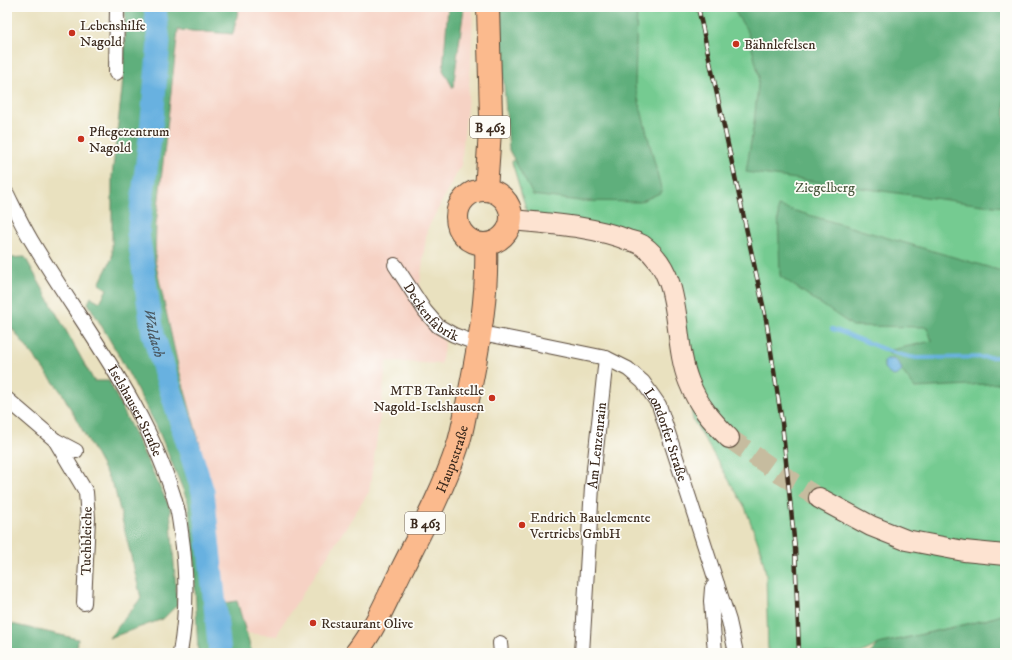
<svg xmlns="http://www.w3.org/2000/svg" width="1012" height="660" font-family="'IM FELL DW Pica',serif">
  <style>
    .built { fill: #f6d2c4 }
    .green { fill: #74cb91; stroke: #587a58 }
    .forest { fill: #5faf7b; stroke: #4d6c4c }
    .water { fill: #68b1e0; stroke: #526e7f }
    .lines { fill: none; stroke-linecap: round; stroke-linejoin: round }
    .stream { stroke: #68b1e0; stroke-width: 4 }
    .river { stroke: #68b1e0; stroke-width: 23 }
    .secondary-tunnel { stroke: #c6bc9f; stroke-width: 20; stroke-dasharray: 20 10; stroke-linecap: butt }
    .street-casing { stroke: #554536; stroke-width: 16 }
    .secondary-casing { stroke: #554536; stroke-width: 22 }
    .primary-casing { stroke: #554536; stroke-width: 24 }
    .street { stroke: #fff; stroke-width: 14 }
    .secondary { stroke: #fde3d1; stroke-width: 20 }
    .primary { stroke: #fbba8d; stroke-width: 22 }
    .rail-casing { stroke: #3b2a1e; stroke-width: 4.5 }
    .rail { stroke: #fdfcf7; stroke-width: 3; stroke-dasharray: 9; stroke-linecap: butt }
    .poi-dot { fill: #c8321e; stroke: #fdfcf7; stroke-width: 1.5 }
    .labels { text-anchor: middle; stroke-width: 3.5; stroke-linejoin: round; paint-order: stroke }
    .shield { fill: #fdfcf7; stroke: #75695f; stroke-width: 1 }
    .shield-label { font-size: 13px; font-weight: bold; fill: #3b2a1e }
    .poi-label { font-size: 14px; fill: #3b2a1e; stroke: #fdfcf7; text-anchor: start }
    .park-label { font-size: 14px; fill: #4c5a40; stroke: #fdfcf7 }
    .street-label { font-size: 14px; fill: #3b2a1e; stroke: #fdfcf7 }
    .water-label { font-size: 15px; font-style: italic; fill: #4b5962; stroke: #fdfcf7 }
  </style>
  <rect width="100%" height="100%" fill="#fdfcf7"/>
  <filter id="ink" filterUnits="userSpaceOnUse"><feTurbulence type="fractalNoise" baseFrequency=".025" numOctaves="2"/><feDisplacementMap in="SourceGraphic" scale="8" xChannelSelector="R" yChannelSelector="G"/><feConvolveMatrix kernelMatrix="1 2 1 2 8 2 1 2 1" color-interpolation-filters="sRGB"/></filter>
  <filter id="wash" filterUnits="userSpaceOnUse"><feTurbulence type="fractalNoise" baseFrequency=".012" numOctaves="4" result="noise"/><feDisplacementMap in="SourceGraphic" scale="16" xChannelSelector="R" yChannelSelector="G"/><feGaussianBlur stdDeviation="0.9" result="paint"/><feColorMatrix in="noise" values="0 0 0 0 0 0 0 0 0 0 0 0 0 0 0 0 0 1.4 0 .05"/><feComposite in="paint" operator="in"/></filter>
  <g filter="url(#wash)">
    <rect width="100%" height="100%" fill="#e9e1bf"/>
    <path class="built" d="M239,7H473L471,67L461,165L427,230L417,306L425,324L445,342L441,364L386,361L382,403L369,492L282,625L277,636L244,633L237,601L225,603L200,445L179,370L155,261L156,225L178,30L233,34Z"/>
    <path class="green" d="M528,7H1005V614L985,620L879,644L861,653H768L766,574L761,551L745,507L693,420L673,292L642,245L530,222L512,162L524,144Z"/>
    <path class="forest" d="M125,7H239L233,34L178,30L156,225L155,261L179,370L200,445L225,603L237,601L252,653H198L193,543L188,502L157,427L118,354L88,303L91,297L100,302L107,289L99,284L112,258V176L122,89L125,44Z
      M448,7H466L464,8L453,88L443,70Z
      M500,7H637L635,86L662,192L640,202L579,201L533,195L509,150L500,35Z
      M732,7H1005V207L983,205L746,172L754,123L759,76L748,32Z
      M778,206L1005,272V383L915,388L887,351L932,341L927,327L853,326L780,276Z
      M25,257L94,381H109L170,508L177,605L163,619L109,638L141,598L115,490L62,393L7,322V258Z
      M1005,614V653H870L879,644L985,620Z
      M7,623L78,639L76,653H7Z"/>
    <path class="water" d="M886,359H893C903,364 906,375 892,376L884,368V362Z"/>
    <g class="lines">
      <path class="stream" d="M832,329C861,338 887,354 917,358L1005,357"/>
      <path class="river" id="s1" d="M155,7L159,42L151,131L138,233L153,334L203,492L220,653"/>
    </g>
  </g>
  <g filter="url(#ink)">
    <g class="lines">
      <path class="secondary-tunnel" d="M729,438L782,475L819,498"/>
      <defs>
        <g id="street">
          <path d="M116,73L117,7"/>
          <path id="s2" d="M7,194C15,210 22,225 31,240C84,329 149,406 177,508C179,516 180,524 181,532C187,572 187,613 180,653"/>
          <path id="s3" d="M395,265L425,311L438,326L454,335L479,344"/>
          <path id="s4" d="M481,333L538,344L606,358L628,369L643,382L659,405L729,621L736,653"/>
          <path d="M7,399L55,440L76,451"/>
          <path d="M55,440L86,492L88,518L84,603"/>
          <path d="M500,643L501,653"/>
          <path id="s5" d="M582,653L592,487L606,358"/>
          <path d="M715,653L711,601L712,588L717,584"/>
        </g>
        <path id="secondary" d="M512,220C550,224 592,226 628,240C633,241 638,243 642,245C686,276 671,337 689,382C698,405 711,420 729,438
          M819,498L871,526L906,540L964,551L1005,555"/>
        <g id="primary">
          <circle cx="484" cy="217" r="27"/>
          <path d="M486,190L491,116L488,7"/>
          <path id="s6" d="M356,653C375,629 387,599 401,571C421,531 443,490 457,448C463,431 465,412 469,395C479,345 488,295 486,245"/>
        </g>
      </defs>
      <use href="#street" class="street-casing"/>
      <use href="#secondary" class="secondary-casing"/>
      <use href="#primary" class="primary-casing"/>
      <use href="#street" class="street"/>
      <use href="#secondary" class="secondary"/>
      <use href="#primary" class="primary"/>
      <defs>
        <path id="rail" d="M698,7L766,319L782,423L795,548L799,653"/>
      </defs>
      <use href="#rail" class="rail-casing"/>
      <use href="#rail" class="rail"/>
    </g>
  </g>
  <g class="poi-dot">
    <circle cx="72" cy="33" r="4"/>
    <circle cx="736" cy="44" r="4"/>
    <circle cx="81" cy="139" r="4"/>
    <circle cx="492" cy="398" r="4"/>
    <circle cx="522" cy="525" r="4"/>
    <circle cx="313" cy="623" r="4"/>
  </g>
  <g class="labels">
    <g class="shield">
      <rect x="470" y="116" width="40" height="22" rx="3"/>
      <rect x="405" y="512" width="40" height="22" rx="3"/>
    </g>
    <g class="shield-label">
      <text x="490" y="132">B 463</text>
      <text x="425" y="528">B 463</text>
    </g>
    <g class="poi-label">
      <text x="80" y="30">Lebenshilfe<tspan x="80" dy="16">Nagold</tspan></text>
      <text x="744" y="49">Bähnlefelsen</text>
      <text x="89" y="136">Pflegezentrum<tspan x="89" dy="16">Nagold</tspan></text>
      <text x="484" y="395" text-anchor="end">MTB Tankstelle<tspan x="484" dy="16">Nagold-Iselshausen</tspan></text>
      <text x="530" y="522">Endrich Bauelemente<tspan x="530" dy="16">Vertriebs GmbH</tspan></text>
      <text x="321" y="628">Restaurant Olive</text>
    </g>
    <g class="park-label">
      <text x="825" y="192">Ziegelberg</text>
    </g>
    <g class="street-label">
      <text dy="5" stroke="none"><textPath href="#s3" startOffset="60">Deckenfabrik</textPath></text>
      <text dy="5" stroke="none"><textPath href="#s2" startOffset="252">Iselshauser Straße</textPath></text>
      <text dy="5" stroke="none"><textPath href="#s4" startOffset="230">Londorfer Straße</textPath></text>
      <text dy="5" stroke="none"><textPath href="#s5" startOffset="208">Am Lenzenrain</textPath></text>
      <text dy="5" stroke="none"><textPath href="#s6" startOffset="217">Hauptstraße</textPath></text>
      <text transform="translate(86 541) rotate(-89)" y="5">Tuchbleiche</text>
    </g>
    <g class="water-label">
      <text dy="5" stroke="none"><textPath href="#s1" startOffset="329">Waldach</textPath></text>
    </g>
  </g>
  <rect width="1012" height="660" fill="none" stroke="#fdfcf7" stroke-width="24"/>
</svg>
